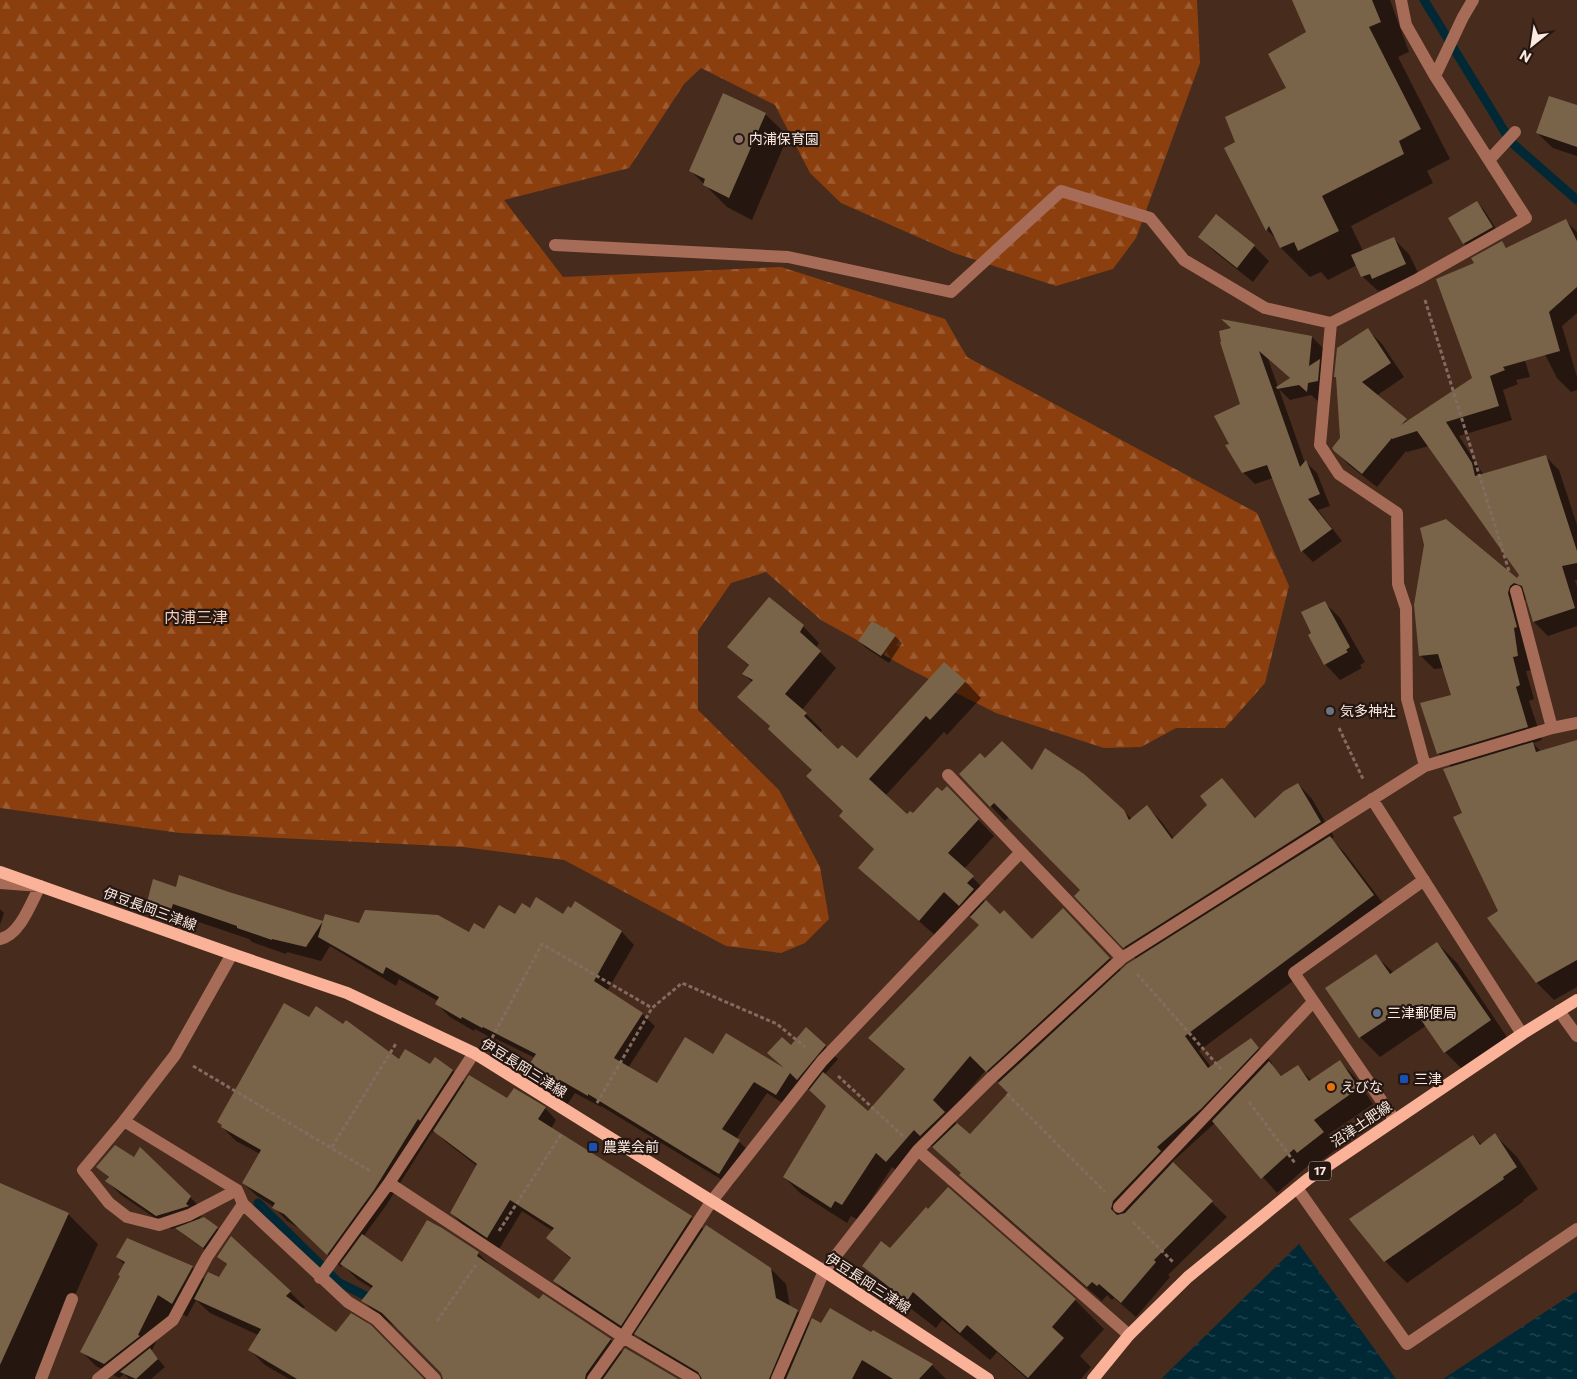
<svg xmlns="http://www.w3.org/2000/svg" width="1577" height="1379" font-family="Commissioner,'Noto Sans JP',sans-serif">
  <style>
    .forest { fill: url(#forest-firs) }
    .water { fill: url(#water-ripples) }
    .shadow { fill: #0007; fill-rule: evenodd }
    .lines { fill: none; stroke-linecap: round; stroke-linejoin: round }
    .stream { stroke: #012935; stroke-width: 9 }
    .building { fill: #796449 }
    .path { stroke: #846b5f; stroke-width: 3; stroke-dasharray: 4 2.5; stroke-linecap: butt }
    .minor { stroke: #a66c57; stroke-width: 12 }
    .major { stroke: #fab398; stroke-width: 12 }
    .education-dot { fill: #8d6e63; stroke: #241711; stroke-width: 2 }
    .worship-dot { fill: #6b7280; stroke: #241711; stroke-width: 2 }
    .service-dot { fill: #5c6f8a; stroke: #241711; stroke-width: 2 }
    .transit-dot { fill: #1a4fb4; stroke: #241711; stroke-width: 2 }
    .food-dot { fill: #e8710a; stroke: #241711; stroke-width: 2 }
    .labels { text-anchor: middle; stroke-width: 4.5; stroke-linejoin: round; paint-order: stroke }
    .shield { fill: #241711; stroke: #bbaaa2; stroke-width: 1 }
    .shield-label { font-size: 12px; font-weight: bold; fill: #fce9e0 }
    .poi-label { font-size: 14px; fill: #fce9e0; stroke: #241711; text-anchor: start }
    .street-label { font-size: 14px; fill: #fce9e0; stroke: #241711 }
    .quarter-label { font-size: 16px; fill: #f3cebc; stroke: #241711 }
  </style>
  <defs>
    <pattern id="forest-firs" width="22" height="20" patternUnits="userSpaceOnUse" patternTransform="scale(1.25)"><rect width="22" height="20" fill="#8c3f0e"/><path d="M5 1l3.5 6h-7zM16 11l3.5 6h-7z" fill="#9d5b31"/></pattern>
    <pattern id="water-ripples" width="26" height="14" patternUnits="userSpaceOnUse" patternTransform="scale(1.25)"><rect width="26" height="14" fill="#012935"/><path d="M2 4q2-2 4 0t4 0M15 11q2-2 4 0t4 0" fill="none" stroke="#274852"/></pattern>
  </defs>
  <rect width="100%" height="100%" fill="#472b1d"/>
  <path class="forest" d="M0,0H1197L1200,63L1136,238L1113,269L1056,286L954,253L841,203L810,173L775,105L701,68L684,84L629,168L504,200L563,277L781,267L945,319L967,357L1257,513L1289,586L1265,683L1225,728H1176L1141,747L1104,748L996,713L909,669L821,620L766,572L731,583L698,631V710L779,790L820,867L829,919L805,943L781,953L726,946L564,860L463,847L180,833L0,808Z"/>
  <path class="water" d="M1299,1244L1396,1379H1161Z
    M1577,1291V1379H1443Z"/>
  <path class="shadow" d="M1293,0H1390L1409,52L1398,57L1450,159L1427,171L1433,183L1351,226L1363,251L1394,239L1409,254L1421,279L1378,291L1362,276L1357,265L1328,280L1321,272L1310,277L1281,248L1277,240L1267,230L1226,148L1237,142L1287,88L1307,32Z
    M1577,106V156L1553,148L1537,133Z
    M765,114L788,136L752,220L727,207L691,171Z
    M1477,202L1484,210L1500,235L1471,251L1464,243L1450,218Z
    M1565,220L1577,232V313L1562,326L1577,377V390L1571,392L1557,378L1529,323L1515,328L1530,377L1516,380L1518,384L1503,390L1512,420L1459,436L1483,474L1545,456L1559,470L1577,525V580H1575L1577,587V626L1548,636L1534,622L1527,598L1522,603L1532,670L1526,671L1534,699L1529,701L1542,740L1533,743L1541,752L1577,741V987L1554,1000L1536,982L1500,911L1464,814L1452,768L1438,753L1452,696L1444,668L1434,669L1420,655L1521,575L1429,446L1407,452L1406,451L1377,487L1349,465L1335,450L1341,439L1368,330L1382,344L1404,377L1376,396L1408,422L1474,378L1475,263L1502,243L1508,249Z
    M1199,237L1254,246L1269,261L1253,282L1215,252Z
    M1312,337L1323,348L1318,401L1311,395L1290,400L1279,389L1305,463L1306,462L1317,473L1330,506L1318,510L1342,541L1313,562L1302,551L1273,478L1255,484L1243,472L1231,445L1241,405L1222,343ZM1268,359L1291,379L1278,387Z
    M1325,603L1340,618L1365,662L1360,665L1362,668L1340,680L1325,664L1313,633Z
    M803,626L819,643L816,648L836,668L802,710L822,730L820,733L838,751L857,760L965,681L981,698L947,735L944,732L885,796L907,816L963,804L994,836L964,869L989,894L983,900L1032,941L1078,925L1122,971L1137,960L1124,947L1082,890L1009,817L1005,821L960,774L985,760L1032,772L1123,811L1132,819L1147,807L1161,821L1174,839L1209,805L1222,780L1256,818L1298,784L1312,799L1334,837L1331,839L1344,852L1388,910L1199,1051L1211,1067L1251,1040L1266,1055L1272,1063L1271,1065L1283,1077L1298,1067L1312,1081L1340,1062L1355,1077L1373,1104L1328,1135L1338,1148L1313,1167L1310,1164L1277,1193L1215,1123L1171,1163L1227,1217L1168,1275L1170,1277L1136,1317L1114,1298L1112,1300L1107,1295L1102,1301L975,1190L961,1175L962,1174L930,1145L903,1177L892,1167L858,1220L851,1216L847,1223L800,1193L784,1177L827,1107L803,1084L789,1107L767,1093L736,1139L752,1154L732,1186L601,1106V1107L575,1093L567,1105L537,1086L525,1074L535,1058L496,1039L495,1040L475,1029L474,1031L450,1017L437,1004L438,1001L399,979L396,986L330,946L321,961L287,952L286,954L252,942L249,939L187,918L186,923L162,915L148,901L177,889L323,923L360,924L469,934L485,931L531,910L564,915L571,910L576,903L622,932L634,945L607,991L642,1014L655,1026L628,1068L658,1085L713,1056L785,1069L769,1053L791,1046H825L838,1059L824,1075L868,1112L905,1070L870,1038L981,925L961,907L936,936L876,884L859,868L875,849L813,771L786,745L769,729L771,727L739,697L753,683L744,674L750,667L729,647ZM986,1070L1010,1093L970,1136L948,1116Z
    M895,636L902,643L889,663L866,648L859,641Z
    M0,909L4,913L0,925Z
    M1437,943L1457,963L1509,1040L1465,1072L1445,1052L1427,1025L1380,1057L1360,1037L1376,956L1394,973Z
    M310,1019L399,1060L431,1065L435,1059L453,1071L465,1083L507,1100L545,1108L556,1120L551,1129L691,1217L704,1230L771,1269L786,1284L790,1307L797,1311L811,1324L822,1325L872,1334L932,1365L946,1379H702L651,1349L635,1333L633,1337L566,1293L554,1281L571,1259L547,1238L553,1231L522,1211L499,1249L463,1225L451,1213L477,1166L446,1142L435,1131L434,1133L432,1132L387,1204L363,1237L403,1264L478,1253L493,1268L539,1300L543,1296L611,1340L623,1353L676,1379H444L442,1373L398,1328L378,1315L363,1301L373,1289L357,1279L343,1265L341,1267L299,1228L287,1221L274,1207L257,1196L243,1183L260,1154L236,1141L222,1127Z
    M1495,1135L1517,1157L1538,1189L1523,1200L1524,1201L1407,1283L1385,1261L1473,1136L1482,1145Z
    M98,1167L190,1197L204,1211L199,1220L217,1228L224,1235L211,1254L184,1235L176,1228L171,1229L121,1195L107,1181L109,1178Z
    M0,1184L68,1214L98,1244L37,1379H0Z
    M948,1189L1075,1300L1104,1329L1080,1356L1091,1367L1081,1379H1027L997,1352L990,1360L942,1320L936,1328L892,1294L864,1266L890,1250Z
    M117,1257L192,1267L205,1280L220,1279L227,1265L218,1257L290,1292L305,1307L303,1309L336,1333L422,1379H289L265,1365L250,1350L258,1335L210,1313L196,1300L187,1317L173,1308L152,1350V1352L165,1367L151,1379H129L124,1374L119,1378L96,1366L82,1352L122,1276L125,1265Z"/>
  <g class="lines">
    <path class="stream" d="M1424,0L1511,142L1577,200
      M258,1203L338,1282L376,1301"/>
  </g>
  <path class="building" d="M1292,0H1372L1381,22L1369,27L1421,129L1399,141L1404,154L1322,196L1339,231L1298,251L1294,242L1280,248L1269,226L1266,231L1224,148L1235,142L1225,117L1286,88L1268,54L1306,32Z
    M723,93L766,113L729,198L703,185L705,179L689,171Z
    M1549,96L1577,105V147L1536,133Z
    M1477,201L1493,227L1463,244L1448,218Z
    M1216,214L1255,245L1237,268L1198,237Z
    M1566,219L1577,241V287L1549,312L1560,351L1503,367L1505,370L1490,376L1499,406L1446,422L1472,463L1475,476L1546,455L1577,551V563L1562,566L1575,608L1533,622L1522,586L1514,583L1510,586L1508,593L1517,627L1514,628L1518,656L1513,657L1520,685L1516,687L1528,727L1437,754L1420,703L1451,695L1438,654L1419,656L1414,605L1424,545L1420,528L1446,519L1517,578L1519,575L1417,431L1392,439V438L1362,474L1334,451L1332,448L1340,438L1336,377H1334L1337,348L1368,328L1391,363L1362,382L1407,419L1401,425L1472,378L1436,279L1474,263L1471,258L1502,241L1506,248Z
    M1394,237L1406,264L1372,279L1370,274L1361,277L1351,255Z
    M1221,319L1312,336L1309,366L1320,359L1318,381L1308,383L1307,392L1299,385L1277,389L1276,387L1290,378L1259,351L1300,467L1306,460L1320,494L1308,499L1332,529L1301,552L1267,465L1242,473L1225,445L1229,444L1214,416L1240,404L1220,342H1221L1219,331L1231,328Z
    M769,597L804,625L800,632L821,651L785,694L807,713L804,716L838,749L842,745L857,758L944,662L966,681L930,720L926,716L869,779L907,814L910,811L913,813L937,787L942,791L947,786L979,819L948,853L974,876L967,883L974,889L959,906L944,892L919,921L858,868L874,849L839,816L843,811L806,776L812,770L768,729L770,726L737,697L753,680L742,674L749,665L727,647Z
    M1325,601L1350,647L1346,650L1348,652L1324,665L1308,635L1311,633L1301,612Z
    M872,621L896,635L881,656L858,641Z
    M1577,740V960L1536,983L1487,918L1498,911L1453,817L1462,813L1443,769L1533,742L1536,752Z
    M1002,741L1032,770L1045,748L1084,774L1124,810L1129,820L1147,805L1172,839L1207,805L1200,796L1222,778L1255,818L1284,791L1298,783L1321,822L1123,948L1074,896L1080,890L994,803L990,807L959,774L980,753L985,758Z
    M1330,836L1374,895L1185,1036L1208,1068L1251,1038L1259,1048L1201,1109L1157,1147L1161,1151L1113,1201L1111,1209L1117,1215L1125,1213L1173,1162L1213,1201L1154,1260L1156,1262L1121,1303L1099,1284L1097,1286L1092,1282L1087,1287L959,1175L961,1173L932,1147L957,1123L970,1134L1008,1093L998,1083L1127,964Z
    M179,875L229,892L323,921L306,947L272,939V940L237,928V926L173,904L171,910L147,902L153,879L176,887Z
    M536,897L563,914L568,906L571,908L575,901L622,931L594,981L643,1013L614,1058L657,1083L685,1037L713,1054L726,1033L784,1068L767,1053L782,1037L791,1045L806,1027L826,1045L797,1080L790,1073L776,1095L754,1082L722,1129L740,1140L719,1174L588,1094V1096L562,1081L554,1093L523,1074L536,1054L483,1027L482,1028L462,1017L461,1019L435,1004L439,997L386,967L383,974L318,937L325,914L359,923L365,910L438,915L469,932L474,923L484,929L499,905L515,914L522,903L530,908Z
    M986,900L1000,914L1004,910L1032,939L1063,908L1110,958L986,1072L970,1056L933,1100L945,1112L920,1136L914,1130L886,1162L876,1153L842,1205L835,1201L831,1208L783,1177L826,1106L809,1090L823,1072L868,1111L905,1069L868,1038L979,925L970,917Z
    M1437,942L1491,1020L1444,1053L1410,1004L1359,1038L1325,988L1376,954L1390,974Z
    M284,1003L309,1017L316,1006L343,1024L346,1020L399,1059L405,1049L430,1064L435,1057L453,1070L420,1121L418,1119L374,1190L327,1255L284,1214L272,1208L275,1203L242,1183L261,1150L221,1127L222,1125L217,1122Z
    M1340,1060L1359,1088L1314,1120L1324,1132L1297,1153L1294,1149L1261,1179L1212,1121L1269,1061L1281,1076L1298,1065L1309,1081Z
    M469,1075L507,1098L514,1088L546,1107L538,1119L692,1216L621,1326L553,1281L571,1258L546,1238L554,1228L510,1200L487,1238L450,1213L477,1164L433,1131Z
    M1495,1133L1517,1167L1503,1177L1504,1179L1384,1262L1349,1219L1473,1135L1480,1145Z
    M115,1145L134,1157L140,1147L191,1196L186,1204L189,1206L156,1216L105,1181L109,1177L96,1167Z
    M0,1183L69,1213L0,1365Z
    M948,1187L1076,1299L1052,1327L1064,1338L1028,1378L967,1325L960,1333L913,1292L907,1301L862,1266L881,1241L890,1248L926,1207L928,1209Z
    M204,1217L218,1227L203,1248L175,1228Z
    M427,1220L442,1228L479,1252L477,1256L539,1299L543,1294L611,1339L586,1374L585,1379H443L441,1373L382,1313L361,1301L373,1286L340,1264L362,1234L402,1262Z
    M706,1225L771,1268L776,1298L798,1310L769,1379H702L698,1372L634,1334Z
    M231,1236L291,1291L286,1296L336,1332L351,1313L371,1325L424,1379H297L248,1350L261,1329L194,1299L208,1272L219,1277L227,1264L217,1257Z
    M127,1238L193,1266L172,1304L158,1295L138,1335L140,1336L104,1364L80,1352L120,1276L118,1275L125,1262L116,1257Z
    M830,1308L871,1332L873,1330L933,1364L919,1379H893L862,1360L852,1379H786L812,1318L821,1323Z
    M150,1348L158,1359L136,1379L120,1372Z
    M625,1348L678,1379H603Z"/>
  <g class="lines">
    <path class="path" d="M1425,300L1509,571
      M1339,728L1363,779
      M1137,974L1221,1069
      M492,1038L542,944L652,1008
      M193,1066L370,1171
      M838,1076L903,1136
      M1007,1094L1105,1192
      M1249,1102L1295,1163
      M597,1103L652,1008L682,983L777,1024L805,1047
      M332,1147L397,1042
      M1133,1222L1173,1262
      M499,1231L562,1133
      M437,1321L476,1265"/>
    <path class="minor" d="M1435,76L1463,17L1473,0
      M1490,159L1515,132
      M555,245L788,257L951,292L1061,191L1150,218L1184,260L1265,308L1331,323L1320,445L1339,474L1397,513L1398,584L1406,608L1407,699L1425,766
      M1331,323L1418,279L1526,218L1435,76L1406,25L1401,0
      M1516,591L1552,728
      M948,775L1021,852
      M1372,799L1522,1034
      M0,883L40,886C31,903 20,935 0,939
      M232,954L175,1055L124,1121L237,1190L243,1204L348,1302L376,1319L435,1379
      M1559,1011L1577,1036
      M1394,1119L1294,973L1424,880
      M124,1121L83,1170L109,1203L127,1217L159,1225L189,1215L237,1190
      M918,1150L1129,1335
      M389,1183L623,1337L694,1379
      M1297,1188L1407,1344L1577,1229
      M1119,1207L1313,1002
      M320,1278L389,1183L474,1053
      M41,1379L72,1299
      M98,1379L173,1320L207,1257L243,1204
      M593,1379L623,1337L711,1202L822,1061L1021,852L1122,958
      M777,1379L824,1271L918,1150L991,1078L1122,958L1425,766L1552,728L1577,723"/>
    <path class="major" d="M0,872L232,954L347,993L474,1053L824,1271L988,1379
      M1093,1379L1129,1335L1188,1277L1308,1179L1522,1034L1577,1000"/>
  </g>
  <circle class="education-dot" cx="739" cy="139" r="5"/>
  <circle class="worship-dot" cx="1330" cy="711" r="5"/>
  <circle class="service-dot" cx="1377" cy="1013" r="5"/>
  <g class="transit-dot">
    <rect x="1399" y="1074" width="10" height="10" rx="2.5"/>
    <rect x="588" y="1142" width="10" height="10" rx="2.5"/>
  </g>
  <circle class="food-dot" cx="1331" cy="1087" r="5"/>
  <g class="labels">
    <rect class="shield" x="1309" y="1161.5" width="22" height="19" rx="4"/>
    <g class="shield-label">
      <text x="1320" y="1175">17</text>
    </g>
    <g class="poi-label">
      <text x="749" y="144">内浦保育園</text>
      <text x="1340" y="716">気多神社</text>
      <text x="1387" y="1018">三津郵便局</text>
      <text x="1414" y="1084">三津</text>
      <text x="1341" y="1092">えびな</text>
      <text x="603" y="1152">農業会前</text>
    </g>
    <g class="street-label">
      <text transform="translate(150 909) rotate(20)" y="5">伊豆長岡三津線</text>
      <text transform="translate(524 1068) rotate(32)" y="5">伊豆長岡三津線</text>
      <text transform="translate(1361 1124) rotate(-34)" y="5">沼津土肥線</text>
      <text transform="translate(868 1283) rotate(33)" y="5">伊豆長岡三津線</text>
    </g>
    <g class="quarter-label">
      <text x="196" y="623">内浦三津</text>
    </g>
  </g>
  <g transform="translate(1532 45) rotate(210)" stroke="#241711" stroke-width="4" paint-order="stroke">
  <path d="M0-4L9 19L0 12L-9 19Z" fill="#fce9e0"/>
  <text y="-8" font-size="14" font-weight="bold" text-anchor="middle" fill="#fce9e0">N</text>
  </g>
</svg>
